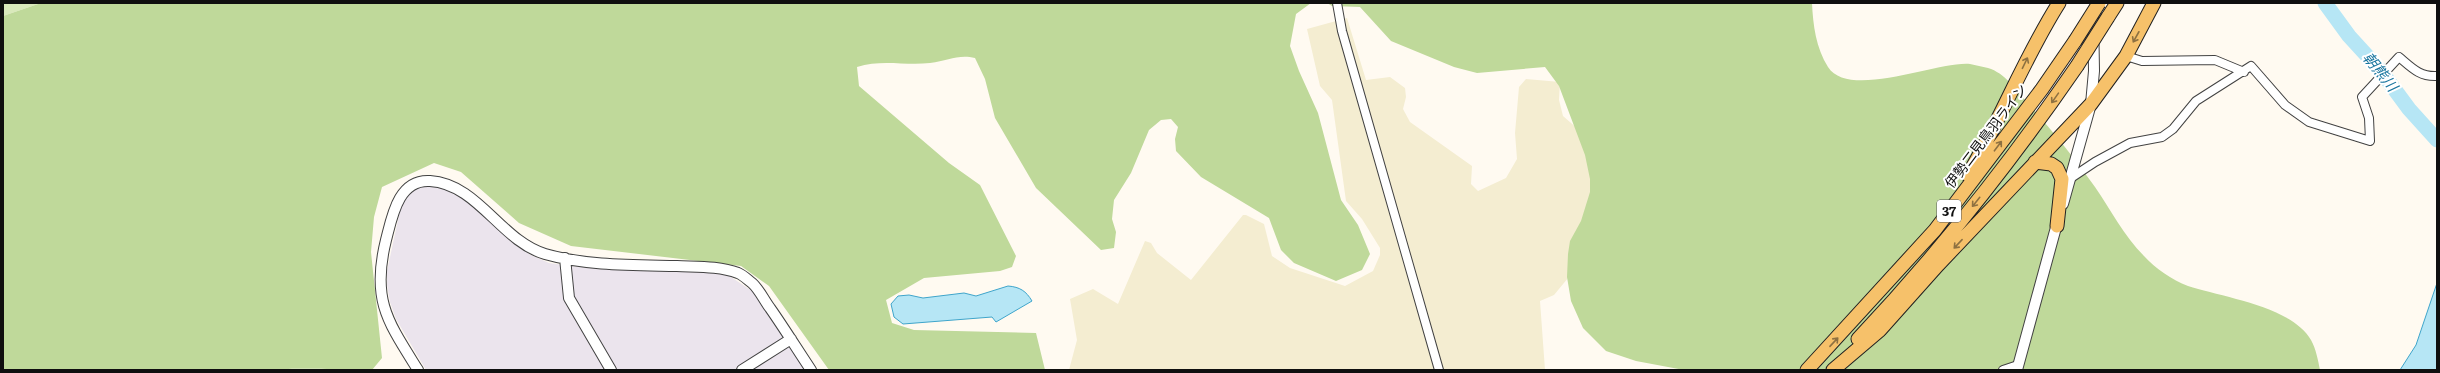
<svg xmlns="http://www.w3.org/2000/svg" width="2440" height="373" font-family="Literata,'Noto Sans JP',serif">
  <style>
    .industrial { fill: #ebe4ed }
    .farmland { fill: #f4edd1 }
    .green { fill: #d9e9bb }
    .forest { fill: #bfd99a }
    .water { fill: #b6e6f5; stroke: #3fa5cb }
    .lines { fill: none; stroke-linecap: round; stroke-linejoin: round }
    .river { stroke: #b6e6f5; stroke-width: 15 }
    .minor-casing { stroke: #424242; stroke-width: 10 }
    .tertiary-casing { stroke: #424242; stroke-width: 12 }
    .primary-casing { stroke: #202020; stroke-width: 15 }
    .minor { stroke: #fff; stroke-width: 8 }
    .tertiary { stroke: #fff; stroke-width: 10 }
    .primary { stroke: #f6c16a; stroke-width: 13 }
    .primary-bridge-casing { stroke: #202020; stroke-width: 15; stroke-linecap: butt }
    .primary-bridge { stroke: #f6c16a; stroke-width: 13 }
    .oneway { stroke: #8e7141 }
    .labels { text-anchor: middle; stroke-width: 4; stroke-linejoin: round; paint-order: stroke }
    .shield { fill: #fff; stroke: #575757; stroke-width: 1 }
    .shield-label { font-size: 13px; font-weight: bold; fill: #0f0f0f }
    .street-label { font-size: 14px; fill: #0f0f0f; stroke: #fff }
    .water-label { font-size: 15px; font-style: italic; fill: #1a769f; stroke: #fff }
  </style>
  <rect width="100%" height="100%" fill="#fffaf1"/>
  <path class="industrial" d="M415,185H450L529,254L549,263L579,267L711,271L728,275L758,295L805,370H426L396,319L390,302L387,285V271L401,206L407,194Z"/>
  <path class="farmland" d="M1347,18L1366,80L1390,77L1405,88L1406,97L1403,109L1410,122L1472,166L1471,184L1478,191L1506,178L1517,159L1515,133L1519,87L1526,79L1560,82L1559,100L1563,116L1594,143L1587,255L1554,295L1540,301L1545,370H1069L1077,340L1070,299L1093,289L1118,304L1145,241L1151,243L1157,253L1191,280L1243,215H1246L1264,224L1272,256L1290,268L1345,286L1373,271L1380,255V248L1362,219L1346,201L1332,100L1320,86L1307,29Z"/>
  <path class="green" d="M3,3H41L3,16Z"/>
  <path class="forest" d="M41,3H1311L1296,14L1290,46L1299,71L1318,113L1341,200L1358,225L1370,254L1362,270L1336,281L1294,263L1281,250L1269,218L1201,177L1176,151L1175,139L1178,127L1171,119L1161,120L1149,130L1131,173L1114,200L1112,219L1116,232L1114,248L1101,250L1036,188L995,118L985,79L975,58C958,54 948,61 930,63C905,66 882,59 857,67L859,86L949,163L980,185L1016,256L1012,267L1000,271L924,278L886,300L892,323L914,330L1036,333L1045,370H829L769,286L741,266L571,246L519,223L461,172L434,163L382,187L374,217L371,252L382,358L372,370C358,370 283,367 276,370H3V16Z
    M1327,3H1812C1813,25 1816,48 1828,67C1849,100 1938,61 1970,64C1976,65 1982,67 1988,68C2005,73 2015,89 2027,102C2051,129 2074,157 2095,187C2111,210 2124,236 2144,256C2155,268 2172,280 2188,286C2221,297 2292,306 2311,340C2316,349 2318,360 2320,370H1684L1636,361L1606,351L1583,328L1571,301L1567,277L1568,254L1570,241L1581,221L1590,192V179L1585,155L1559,86L1545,67L1477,73L1454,67L1391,41L1360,7L1332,6Z"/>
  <path class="water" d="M2437,283V370H2400L2416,345Z
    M1008,286C1020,287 1026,291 1032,301L996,322L992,317L903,324L894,317L891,304L898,296L909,295L923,298L964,293L976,296Z"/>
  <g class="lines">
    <path class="river" d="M2325,3L2349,36L2381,71L2409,109L2437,140"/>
    <defs>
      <path id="minor" d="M1337,3L1342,31L1439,370
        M2126,56L2142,61L2215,60L2244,72
        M2071,178L2095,162L2130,143L2162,137L2173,129L2196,101L2251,66L2285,105L2309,122L2370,141L2369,118L2362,97L2399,57C2412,68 2420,77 2437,76
        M2003,370L2018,365"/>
      <path id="tertiary" d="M2063,204L2091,104L2094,71L2093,12
        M565,258L569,298L611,370
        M418,370C388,322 371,300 386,240C392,217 398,179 430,181C478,184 501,241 545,254C587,266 634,265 677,266C697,267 719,266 738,273C743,275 748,280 752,283C759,289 764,300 770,308C784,328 797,349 811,370
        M742,370L791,339
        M2017,370L2058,220"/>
      <path id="primary" d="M2108,17L2117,3
        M2035,162L2051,164L2057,168L2062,179L2057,226
        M1968,175C2001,119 2024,58 2059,3
        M1858,339C1938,254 2011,162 2077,66
        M1807,370L1935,230L2042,89L2075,41
        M1833,370L1880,330L1938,265L2091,104L2126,56L2154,3"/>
    </defs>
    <use href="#minor" class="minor-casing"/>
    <use href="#tertiary" class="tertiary-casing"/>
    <use href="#primary" class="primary-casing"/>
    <use href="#minor" class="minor"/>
    <use href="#tertiary" class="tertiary"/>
    <use href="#primary" class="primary"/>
    <defs>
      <path id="primary-bridge" d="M2075,41L2099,3
        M2077,66L2108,17"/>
    </defs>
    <use href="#primary-bridge" class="primary-bridge-casing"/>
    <use href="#primary-bridge" class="primary-bridge"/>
  </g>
  <defs><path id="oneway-shaft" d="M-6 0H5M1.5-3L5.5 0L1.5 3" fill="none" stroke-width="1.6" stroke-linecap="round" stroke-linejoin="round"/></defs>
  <g class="oneway">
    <use href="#oneway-shaft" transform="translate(2136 37) rotate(119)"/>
    <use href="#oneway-shaft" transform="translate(2025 63) rotate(-64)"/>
    <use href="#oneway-shaft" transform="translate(2055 98) rotate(125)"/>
    <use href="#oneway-shaft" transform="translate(1998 146) rotate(-53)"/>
    <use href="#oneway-shaft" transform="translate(1976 202) rotate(129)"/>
    <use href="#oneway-shaft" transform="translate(1958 244) rotate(133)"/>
    <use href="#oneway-shaft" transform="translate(1834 342) rotate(-47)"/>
  </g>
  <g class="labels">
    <rect class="shield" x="1937" y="200" width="24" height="22" rx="3"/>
    <g class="shield-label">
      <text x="1949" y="216">37</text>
    </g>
    <g class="street-label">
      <text transform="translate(1986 136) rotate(-53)" y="5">伊勢二見鳥羽ライン</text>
    </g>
    <g class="water-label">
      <text transform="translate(2380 72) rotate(51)" y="5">朝熊川</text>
    </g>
  </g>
  <rect width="2440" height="373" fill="none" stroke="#0f0f0f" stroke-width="8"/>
</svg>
